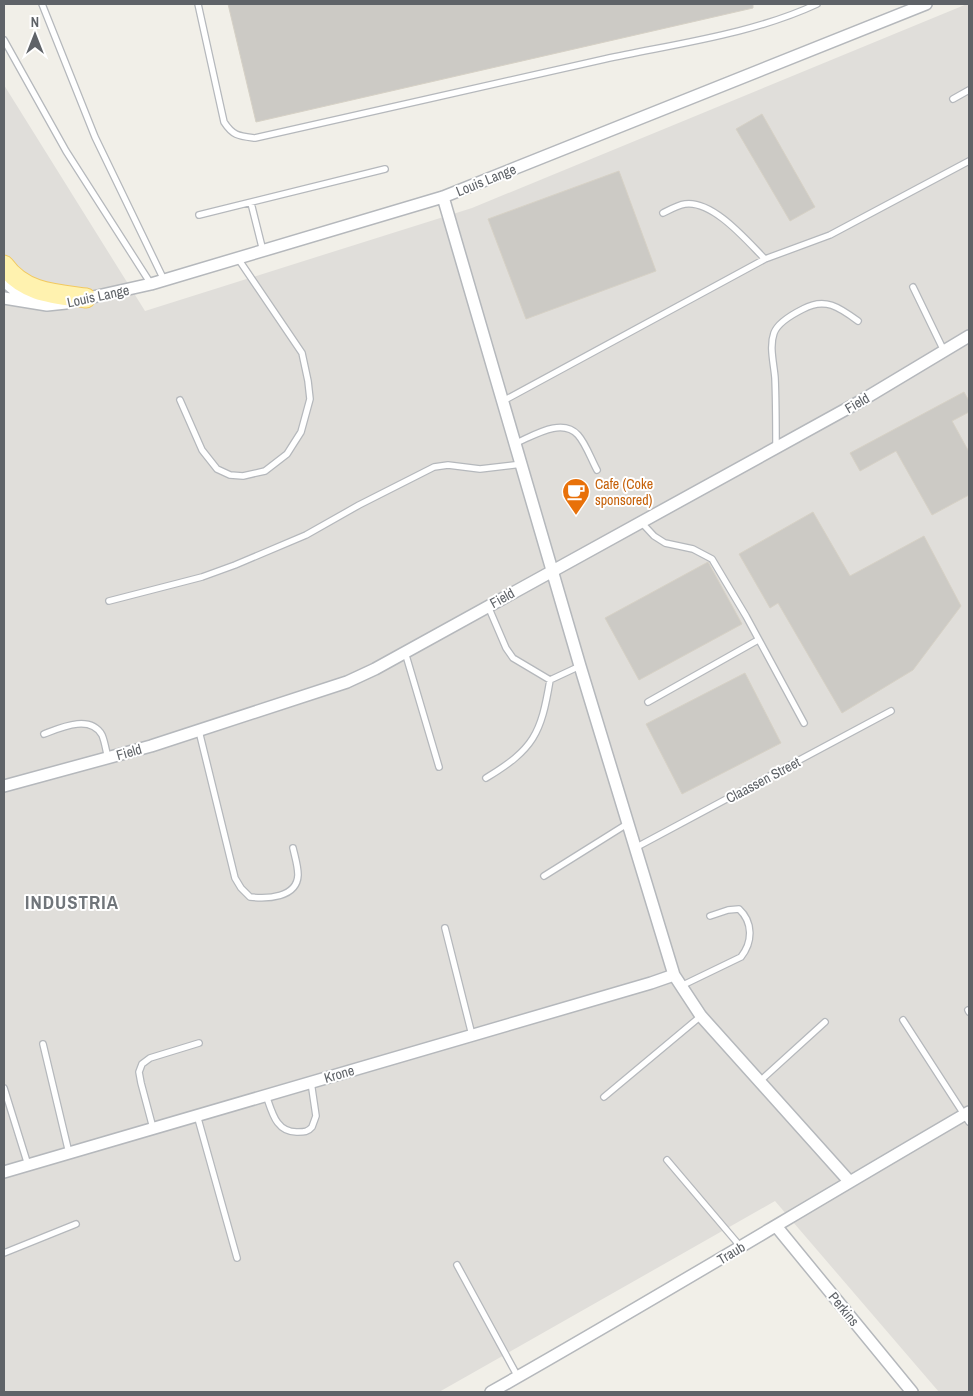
<svg xmlns="http://www.w3.org/2000/svg" width="973" height="1396" font-family="'Archivo Narrow',sans-serif">
  <style>
    .industrial { fill: #e0deda }
    .building { fill: #cccac5; stroke: #d6d1c6 }
    .lines { fill: none; stroke-linecap: round; stroke-linejoin: round }
    .service-casing { stroke: #b5b8bc; stroke-width: 8 }
    .minor-casing { stroke: #b5b8bc; stroke-width: 14 }
    .primary-casing { stroke: #f2c960; stroke-width: 21 }
    .service { stroke: #fff; stroke-width: 5.5 }
    .minor { stroke: #fff; stroke-width: 11 }
    .primary { stroke: #fff2af; stroke-width: 19 }
    .labels { text-anchor: middle; stroke-width: 4; stroke-linejoin: round; paint-order: stroke }
    .street-label { font-size: 14px; fill: #5f6368; stroke: #fff }
    .food-label { font-size: 14px; fill: #c56008; stroke: #fff; text-anchor: start }
    .district-label { font-size: 19px; font-weight: bold; letter-spacing: 1px; fill: #70757a; stroke: #fff }
  </style>
  <rect width="100%" height="100%" fill="#f1efe8"/>
  <path class="industrial" d="M967,4H969V1392H939L775,1201L439,1392H4V85L145,311L472,208Z"/>
  <path class="building" d="M228,4H753V8L256,122Z
    M762,114L815,207L790,221L736,129Z
    M619,171L656,271L526,319L488,219Z
    M964,392L969,401V412L952,421L969,452V495L932,515L896,451L860,471L850,453Z
    M813,512L850,576L924,536L961,606L913,670L842,713L778,603L770,608L739,554Z
    M708,562L742,624L639,680L605,618Z
    M745,673L781,743L682,794L646,724Z"/>
  <g class="lines">
    <defs>
      <path id="service" d="M42,4L95,137L164,280
        M198,4L224,122C233,136 239,136 255,138C372,112 488,85 605,59C674,44 753,34 817,4
        M4,40L66,151L151,284
        M953,99L969,90
        M251,203L263,251
        M663,213C669,210 678,205 685,204C713,200 747,241 765,259
        M199,215L385,169
        M913,287L944,351
        M180,400L202,450L217,469L230,475L243,476L265,471L287,454L301,432L310,399L308,381L302,353L237,257
        M503,401L765,259L830,235L969,161
        M516,443C533,436 562,417 578,435C586,444 591,459 597,470
        M776,447C776,424 776,401 775,378C774,364 769,347 774,333C778,322 793,314 803,309C825,297 839,307 858,321
        M641,522L654,536L665,543L693,549L712,559L746,616L804,723
        M109,601L202,577L235,565L306,535L359,505L434,467L448,465L480,469L522,464
        M488,606L506,648L513,658L550,680L580,666
        M405,652L439,767
        M648,702L758,640
        M199,731L235,878L241,888L250,897C267,899 297,898 298,875C298,866 295,857 293,848
        M44,734C60,728 90,714 102,735C105,742 106,751 108,758
        M486,778C534,749 541,734 550,680
        M635,848L891,711
        M544,876L627,824
        M445,928L472,1035
        M681,986L741,957C753,942 753,922 739,909L728,910L710,916
        M968,1010L969,1012
        M903,1020L969,1122
        M43,1044L69,1153
        M760,1081L825,1022
        M4,1088L28,1165
        M266,1095C272,1112 276,1133 298,1132C304,1132 308,1132 312,1127L316,1116L315,1109L311,1082
        M604,1097L701,1016
        M197,1115L237,1258
        M153,1128L141,1083L139,1072L142,1064L150,1058L199,1043
        M667,1160L740,1246
        M4,1253L76,1224
        M457,1265L518,1377"/>
      <path id="minor" d="M443,197L580,666L674,975L701,1016L849,1181
        M4,281L29,302
        M4,298L47,305L66,303L151,284L443,197L926,4
        M4,786L151,746L347,682L375,669L859,402L969,336
        M4,1172L651,983L674,975
        M776,1226L912,1392
        M491,1392C652,1301 809,1205 969,1112"/>
      <path id="primary" d="M4,265C24,293 55,294 86,298"/>
    </defs>
    <use href="#service" class="service-casing"/>
    <use href="#minor" class="minor-casing"/>
    <use href="#primary" class="primary-casing"/>
    <use href="#service" class="service"/>
    <use href="#minor" class="minor"/>
    <use href="#primary" class="primary"/>
  </g>
  <defs>
    <symbol id="cafe-pin" viewBox="-11 -11 22 30"><path d="M0 17L-7.5 6A9.5 9.5 0 1 1 7.5 6Z" fill="#e8710a" stroke="#fff"/><path d="M-5.5-4.5H6V0H3Q3 3.5 0 3.5H-2.5Q-5.5 3.5-5.5 0ZM3-3.2v2h1.7v-2ZM-6 4.5H4V6H-6Z" fill="#fff"/></symbol>
  </defs>
  <g fill-rule="evenodd">
    <use href="#cafe-pin" x="560" y="476" width="32" height="43"/>
  </g>
  <g class="labels">
    <g class="street-label">
      <text transform="translate(486 180) rotate(-22)" y="5">Louis Lange</text>
      <text transform="translate(98 296) rotate(-12)" y="5">Louis Lange</text>
      <text transform="translate(857 403) rotate(-30)" y="5">Field</text>
      <text transform="translate(502 598) rotate(-29)" y="5">Field</text>
      <text transform="translate(129 752) rotate(-16)" y="5">Field</text>
      <text transform="translate(763 780) rotate(-28)" y="5">Claassen Street</text>
      <text transform="translate(339 1074) rotate(-16)" y="5">Krone</text>
      <text transform="translate(731 1253) rotate(-31)" y="5">Traub</text>
      <text transform="translate(844 1309) rotate(51)" y="5">Perkins</text>
    </g>
    <g class="food-label">
      <text x="595" y="489">Cafe (Coke<tspan x="595" dy="16">sponsored)</tspan></text>
    </g>
    <g class="district-label">
      <text x="72" y="909">INDUSTRIA</text>
    </g>
  </g>
  <rect width="973" height="1396" fill="none" stroke="#5f6368" stroke-width="10"/>
  <g transform="translate(35 35)" stroke="#ffffff" stroke-width="4" paint-order="stroke">
  <path d="M0-4L9 19L0 12L-9 19Z" fill="#5f6368"/>
  <text y="-8" font-size="14" font-weight="bold" text-anchor="middle" fill="#5f6368">N</text>
  </g>
</svg>
